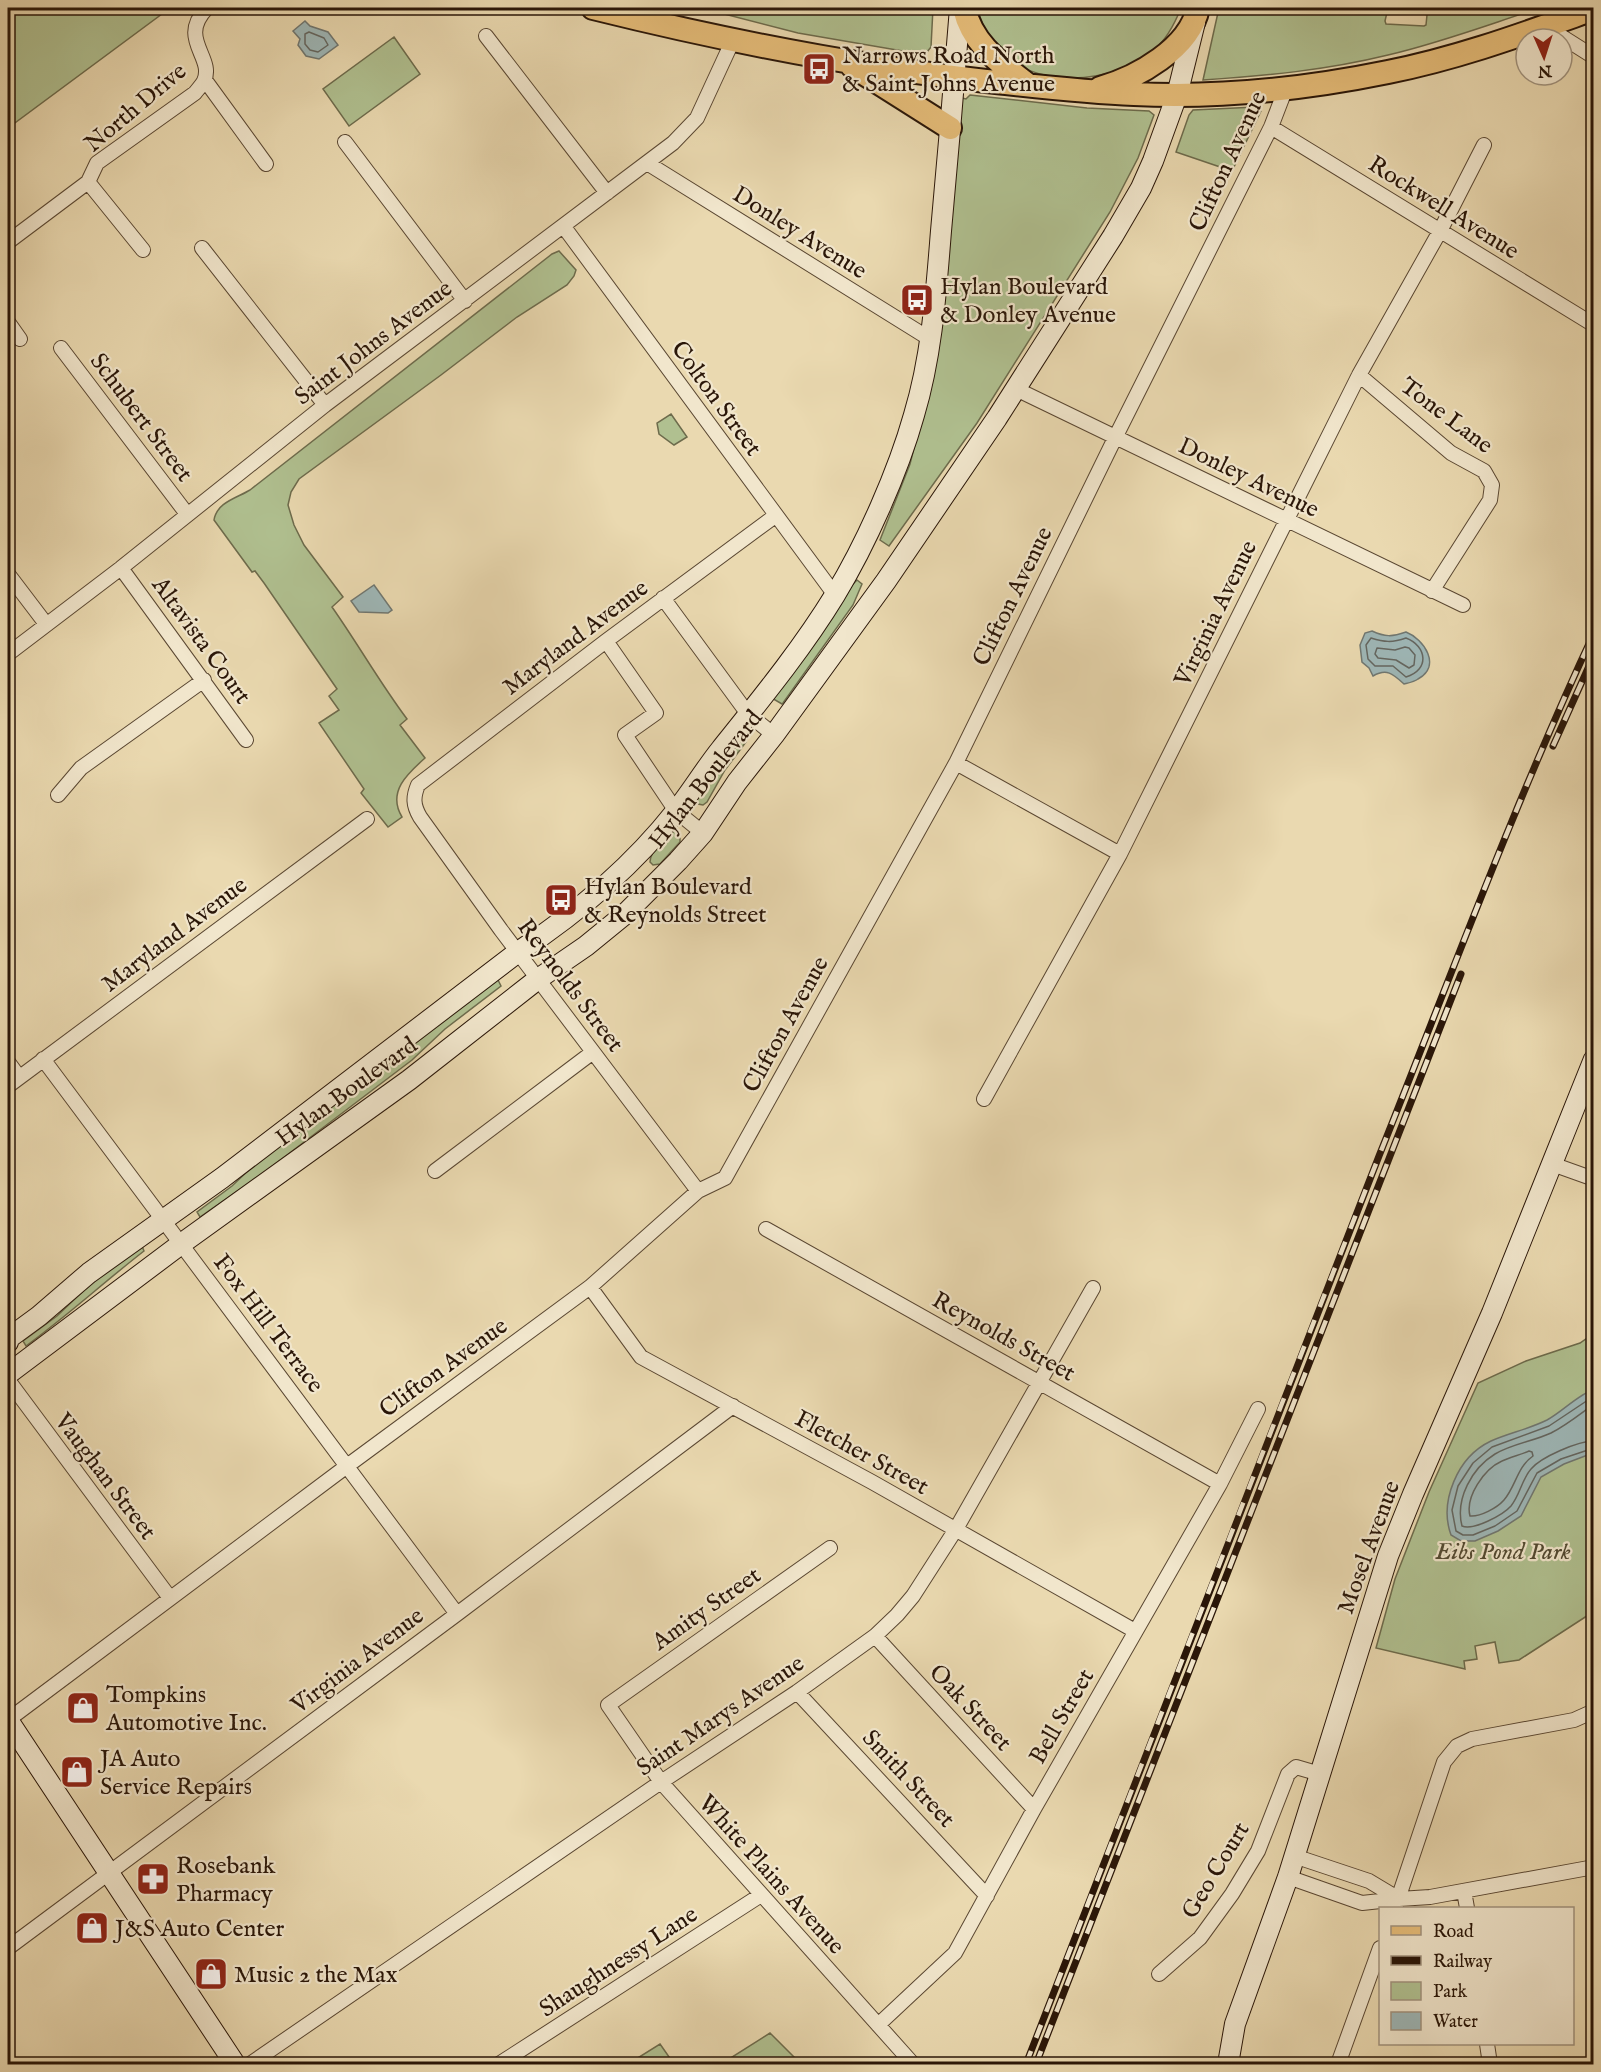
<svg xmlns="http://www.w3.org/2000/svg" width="1601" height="2072" font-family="'IM FELL English',serif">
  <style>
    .green { fill: #b0c090; stroke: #6d6b4c; stroke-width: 1.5 }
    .water { fill: #9eb7b7; stroke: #707771; stroke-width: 1.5 }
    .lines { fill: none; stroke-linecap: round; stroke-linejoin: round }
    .shore { stroke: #646660; stroke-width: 1.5 }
    .street-casing { stroke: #5a4732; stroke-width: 16 }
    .secondary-casing { stroke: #2a1608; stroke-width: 22 }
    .primary-casing { stroke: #2a1608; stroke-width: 26 }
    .street { stroke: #f1e6cc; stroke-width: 14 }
    .secondary { stroke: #f1e6cc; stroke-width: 20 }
    .primary { stroke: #e5bc78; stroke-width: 22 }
    .rail-casing { stroke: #2a1608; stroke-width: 7 }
    .rail { stroke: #f1e6cc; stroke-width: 4.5; stroke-dasharray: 14; stroke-linecap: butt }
    .labels { text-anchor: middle; stroke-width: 4.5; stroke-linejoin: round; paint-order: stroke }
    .poi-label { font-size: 24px; fill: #2a1608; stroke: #f1e6cc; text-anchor: start }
    .street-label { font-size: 24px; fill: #2a1608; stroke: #f1e6cc }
    .park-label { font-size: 24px; font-style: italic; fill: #524931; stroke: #f1e6cc }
  </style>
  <rect width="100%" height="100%" fill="#ead9b0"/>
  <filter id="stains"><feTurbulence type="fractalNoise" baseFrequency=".00333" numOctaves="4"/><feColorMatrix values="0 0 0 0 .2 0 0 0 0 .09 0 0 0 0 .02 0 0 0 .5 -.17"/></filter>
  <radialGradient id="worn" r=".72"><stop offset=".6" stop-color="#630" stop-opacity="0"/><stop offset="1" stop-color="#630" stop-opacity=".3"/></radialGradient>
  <path class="green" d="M8,8H170L8,128Z
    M701,8H933L931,47L927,52L920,54L798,33Z
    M977,8H1181C1175,23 1167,39 1154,50C1115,85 1029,91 994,45C986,34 981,21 977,8Z
    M1219,8H1388L1385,21L1386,24L1424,26L1426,25L1427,15L1412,8H1540C1490,24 1440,43 1388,55C1327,70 1265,76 1203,80Z
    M394,37L420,74L349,126L323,89Z
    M970,95L1087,108L1149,111L1154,115L1138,158L1110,212L977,423L889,546L880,540L910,464L928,393L962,98L966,99Z
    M1256,107L1261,111L1232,171L1176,152L1189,115L1193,110Z
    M559,251L576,270L574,276L567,285L517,317L441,375L299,479L291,492L288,505L294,525L304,545L343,597L332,607C358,644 380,683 407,719L400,725L425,758C407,774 387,792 402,817L388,827L361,793L364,789L319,723L339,710L329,696L337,689L264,583L255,571L252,572L214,520C217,502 237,498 250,490L552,254Z
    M671,414L687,437L674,445L659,434L657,423Z
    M857,580L862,584L853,605L783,703L782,704L770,697L851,586Z
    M744,736L747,737L746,742L725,770L707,802L703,805L698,804L696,799L740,737Z
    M675,831L680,835V842L660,864L653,865L650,862C650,852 665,835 675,831Z
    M494,980H498L501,986L445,1029L412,1060L262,1174L200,1217L197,1212L232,1186L252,1167Z
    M142,1246L144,1251C104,1282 67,1316 26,1346L23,1341L57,1316L102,1273Z
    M1593,1334V1612L1519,1660L1499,1663L1495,1642L1475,1646L1477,1659L1464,1661L1465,1669L1376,1648L1395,1579L1429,1492L1478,1383L1526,1361L1580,1343Z
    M770,2033L801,2064H721Z
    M660,2044L674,2064H628Z"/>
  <path class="water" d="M305,21L310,26L328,32L338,45L319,59L306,56L298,45L300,39L293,31Z
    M374,585L392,610L388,613L359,612L351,601Z
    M1372,631C1385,637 1392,637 1406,632C1424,639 1442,666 1418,679C1414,682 1408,683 1404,684C1393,674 1387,668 1373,676L1369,668L1362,662L1360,645L1365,633Z
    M1593,1390V1453L1564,1464L1541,1477L1521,1516L1498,1531L1475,1541H1461L1451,1535C1439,1502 1457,1457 1491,1441C1509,1433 1529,1429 1547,1420C1562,1412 1579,1394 1593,1390Z"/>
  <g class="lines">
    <path class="shore" d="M309,32L324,38L328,45L318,52L310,50L305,44V34Z
      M1371,638C1384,642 1392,643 1406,638C1427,646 1430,670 1406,677L1393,666H1375L1368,659L1366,645Z
      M1405,647L1409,648L1415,655L1414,665L1409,668L1396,660L1378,658L1375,654L1377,648L1395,650Z
      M1594,1396L1549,1426L1492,1447L1473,1463L1458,1486L1452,1510L1456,1531L1463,1535H1473L1495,1526L1517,1511L1537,1473L1561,1459L1594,1448
      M1594,1404C1580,1414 1567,1425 1551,1433C1534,1441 1512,1444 1495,1454C1472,1468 1455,1499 1462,1526C1473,1531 1503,1515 1511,1506C1520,1495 1522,1479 1531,1469C1541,1457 1578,1441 1594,1441
      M1529,1451L1532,1452L1533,1456C1517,1467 1516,1486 1504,1500C1497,1508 1480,1517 1470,1516C1465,1497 1484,1469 1502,1461C1510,1457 1520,1455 1529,1451Z"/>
    <defs>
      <path id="street" d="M1545,26L1594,57
        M486,36L607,193
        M205,80L266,164
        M1271,127L1594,325
        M345,142L465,301
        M647,163L930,339
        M88,182L143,250
        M564,227L835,595
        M8,242L88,182L97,163L195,93C198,89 202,85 204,81C215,57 177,39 207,8
        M202,248L325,405
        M8,322L20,339
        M61,348L187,514
        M1359,375L1451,453L1484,471L1492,485L1490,500L1432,591
        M1016,389L1463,605
        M121,568L246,740
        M8,574L46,624
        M663,598L748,714L774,735
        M606,641L656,713L625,735L676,811L703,833
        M8,654L121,568L325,405L673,143L697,118L733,40
        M956,763L1120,854
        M58,795L81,768L204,680
        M43,1059L457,1614
        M8,1062L19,1077
        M8,1086L367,819
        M984,1099L1120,854L1359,375L1440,231L1484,145
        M1552,1164L1594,1179
        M435,1171L593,1052
        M698,1191L501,930L420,817C413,805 413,797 418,785L606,641L775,516
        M766,1229L1220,1484
        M590,1287L641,1357L872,1482L1135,1631
        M8,1380L170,1598
        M830,1548L608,1705L661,1782L913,2064
        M875,1636L1034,1809
        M797,1692L987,1896
        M8,1720L347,1466L590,1287L698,1191L725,1178L956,763L1115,438L1271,127L1286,88
        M1288,1877L1362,1903L1399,1899L1369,1881L1294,1856
        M1464,1891L1467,1908
        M1399,1899L1430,1897L1594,1867
        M1395,1908L1444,1762L1457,1746L1472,1739L1574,1720L1594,1711
        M8,1948L457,1614L733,1406
        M1159,1974L1200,1938L1232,1894L1258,1851L1288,1774L1296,1767L1320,1774
        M878,2025L955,1953L1034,1809L1220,1484L1258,1409
        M1487,2044L1490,2064
        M250,2064L661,1782L797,1692L875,1636L897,1615L913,1596L956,1529L1093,1288
        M499,2064L761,1895
        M1338,2064L1380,1948"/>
      <path id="secondary" d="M8,1342L9,1338L39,1316L89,1273L222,1178L518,952C577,913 632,867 676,811C692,791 705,769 721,749C761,699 802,649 835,595C866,544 898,472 914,415C932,355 936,293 941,231C948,157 954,82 960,8
        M8,1374L181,1244L409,1080L538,979L586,946L624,915L678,861L703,833L737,782L774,735L886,581L997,418L1113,236L1141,188L1153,161L1177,95L1195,22
        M8,1720L235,2064
        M1228,2064L1235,2024L1288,1877L1388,1556L1413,1494L1492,1313L1594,1059"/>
      <path id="primary" d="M593,8C722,40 853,66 986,81C1035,86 1084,92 1134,94C1218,98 1305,89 1388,72C1459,58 1526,33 1594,9
        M964,8C972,44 1000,63 1028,85
        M852,66L950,128
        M1100,88C1137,78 1190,48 1198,8"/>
    </defs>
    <use href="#street" class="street-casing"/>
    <use href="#secondary" class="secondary-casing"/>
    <use href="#primary" class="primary-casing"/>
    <use href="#street" class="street"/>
    <use href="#secondary" class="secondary"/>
    <use href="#primary" class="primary"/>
    <defs>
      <path id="rail" d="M1553,746L1594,655
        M1026,2064C1143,1761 1260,1458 1379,1156C1449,981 1514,804 1594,633
        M1036,2064L1461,974"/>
    </defs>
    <use href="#rail" class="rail-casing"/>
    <use href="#rail" class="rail"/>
  </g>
  <defs>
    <symbol id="bus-square" viewBox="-11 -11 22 22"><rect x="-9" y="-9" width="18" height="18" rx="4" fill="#8f2418" stroke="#f1e6cc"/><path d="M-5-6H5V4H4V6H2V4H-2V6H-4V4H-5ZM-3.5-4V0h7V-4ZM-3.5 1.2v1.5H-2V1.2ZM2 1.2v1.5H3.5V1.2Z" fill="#fff"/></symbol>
    <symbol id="shop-square" viewBox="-11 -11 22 22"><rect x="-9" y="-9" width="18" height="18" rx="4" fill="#8f2418" stroke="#f1e6cc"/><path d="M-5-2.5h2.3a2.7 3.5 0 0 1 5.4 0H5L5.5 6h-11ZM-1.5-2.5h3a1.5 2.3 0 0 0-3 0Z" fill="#fff"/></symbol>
    <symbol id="pharmacy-square" viewBox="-11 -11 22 22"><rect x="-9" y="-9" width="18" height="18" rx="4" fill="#8f2418" stroke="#f1e6cc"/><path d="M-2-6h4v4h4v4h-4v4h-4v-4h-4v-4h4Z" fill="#fff"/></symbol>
  </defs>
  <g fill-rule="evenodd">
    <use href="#bus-square" x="800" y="50" width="38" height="38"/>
    <use href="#bus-square" x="898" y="281" width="38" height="38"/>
    <use href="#bus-square" x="542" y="881" width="38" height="38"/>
    <use href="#shop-square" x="64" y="1689" width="38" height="38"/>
    <use href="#shop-square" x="58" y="1753" width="38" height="38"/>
    <use href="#pharmacy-square" x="134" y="1860" width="38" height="38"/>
    <use href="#shop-square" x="73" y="1909" width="38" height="38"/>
    <use href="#shop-square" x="192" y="1955" width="38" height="38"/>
  </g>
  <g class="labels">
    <g class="poi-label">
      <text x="842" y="63">Narrows Road North<tspan x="842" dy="28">&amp; Saint Johns Avenue</tspan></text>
      <text x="940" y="294">Hylan Boulevard<tspan x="940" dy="28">&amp; Donley Avenue</tspan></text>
      <text x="584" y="894">Hylan Boulevard<tspan x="584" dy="28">&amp; Reynolds Street</tspan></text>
      <text x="106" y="1702">Tompkins<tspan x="106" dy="28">Automotive Inc.</tspan></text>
      <text x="100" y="1766">JA Auto<tspan x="100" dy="28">Service Repairs</tspan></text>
      <text x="176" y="1873">Rosebank<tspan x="176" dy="28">Pharmacy</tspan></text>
      <text x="115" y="1936">J&amp;S Auto Center</text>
      <text x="234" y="1982">Music 2 the Max</text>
    </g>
    <g class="street-label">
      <text transform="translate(135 107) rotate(-40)" y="8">North Drive</text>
      <text transform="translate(1227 161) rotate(-65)" y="8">Clifton Avenue</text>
      <text transform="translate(1444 207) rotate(32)" y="8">Rockwell Avenue</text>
      <text transform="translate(800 232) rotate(32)" y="8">Donley Avenue</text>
      <text transform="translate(373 342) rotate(-37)" y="8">Saint Johns Avenue</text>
      <text transform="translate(717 398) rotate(54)" y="8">Colton Street</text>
      <text transform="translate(1447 415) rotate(37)" y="8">Tone Lane</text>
      <text transform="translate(142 417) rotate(53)" y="8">Schubert Street</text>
      <text transform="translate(1249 477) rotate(26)" y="8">Donley Avenue</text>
      <text transform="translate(1012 596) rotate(-64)" y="8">Clifton Avenue</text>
      <text transform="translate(1215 613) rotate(-64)" y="8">Virginia Avenue</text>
      <text transform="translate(575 637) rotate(-37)" y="8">Maryland Avenue</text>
      <text transform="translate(202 640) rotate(54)" y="8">Altavista Court</text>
      <text transform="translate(705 779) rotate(-52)" y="8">Hylan Boulevard</text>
      <text transform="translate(174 934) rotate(-37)" y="8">Maryland Avenue</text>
      <text transform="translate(571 985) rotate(53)" y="8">Reynolds Street</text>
      <text transform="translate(785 1024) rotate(-61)" y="8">Clifton Avenue</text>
      <text transform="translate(346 1091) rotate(-36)" y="8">Hylan Boulevard</text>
      <text transform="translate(269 1323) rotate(53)" y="8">Fox Hill Terrace</text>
      <text transform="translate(1004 1336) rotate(29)" y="8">Reynolds Street</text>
      <text transform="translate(443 1367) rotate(-36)" y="8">Clifton Avenue</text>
      <text transform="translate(862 1452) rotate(29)" y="8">Fletcher Street</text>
      <text transform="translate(106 1476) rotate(53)" y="8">Vaughan Street</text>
      <text transform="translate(1368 1547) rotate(-70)" y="8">Mosel Avenue</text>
      <text transform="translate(706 1608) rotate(-35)" y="8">Amity Street</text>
      <text transform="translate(357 1660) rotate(-37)" y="8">Virginia Avenue</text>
      <text transform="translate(971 1707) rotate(47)" y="8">Oak Street</text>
      <text transform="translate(720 1715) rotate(-34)" y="8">Saint Marys Avenue</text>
      <text transform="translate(1061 1716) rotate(-60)" y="8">Bell Street</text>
      <text transform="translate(909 1778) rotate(47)" y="8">Smith Street</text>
      <text transform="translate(1215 1870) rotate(-59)" y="8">Geo Court</text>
      <text transform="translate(772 1874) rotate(48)" y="8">White Plains Avenue</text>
      <text transform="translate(618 1961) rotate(-33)" y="8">Shaughnessy Lane</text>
    </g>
    <g class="park-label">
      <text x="1503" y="1559">Eibs Pond Park</text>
    </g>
  </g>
  <rect width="1601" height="2072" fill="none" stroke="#ead9b0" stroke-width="30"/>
  <rect x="9" y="9" width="1583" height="2054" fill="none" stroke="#2a1608" stroke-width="3"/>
  <rect x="15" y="15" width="1571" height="2042" fill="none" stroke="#2a1608" stroke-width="1.5"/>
  <rect x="1379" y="1907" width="195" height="138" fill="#f1e6cc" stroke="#a1937e" stroke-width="1.5"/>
  <rect x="1391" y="1926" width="30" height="9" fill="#e5bc78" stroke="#a1937e" stroke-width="1.5"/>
  <text x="1433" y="1937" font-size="18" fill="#2a1608">Road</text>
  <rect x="1391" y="1956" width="30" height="9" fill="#2a1608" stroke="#a1937e" stroke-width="1.5"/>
  <text x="1433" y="1967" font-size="18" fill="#2a1608">Railway</text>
  <rect x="1391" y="1982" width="30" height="18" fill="#b0c090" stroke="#a1937e" stroke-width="1.5"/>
  <text x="1433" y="1997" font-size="18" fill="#2a1608">Park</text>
  <rect x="1391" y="2012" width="30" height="18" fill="#9eb7b7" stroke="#a1937e" stroke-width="1.5"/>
  <text x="1433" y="2027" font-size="18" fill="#2a1608">Water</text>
  <g transform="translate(1544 57) rotate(177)"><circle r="28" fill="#f1e6cc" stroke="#a1937e" stroke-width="1.5"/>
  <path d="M0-4.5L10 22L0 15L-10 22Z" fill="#8f2418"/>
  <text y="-9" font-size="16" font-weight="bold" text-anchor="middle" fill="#2a1608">N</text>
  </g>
  <rect width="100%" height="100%" filter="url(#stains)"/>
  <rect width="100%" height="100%" fill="url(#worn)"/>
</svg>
